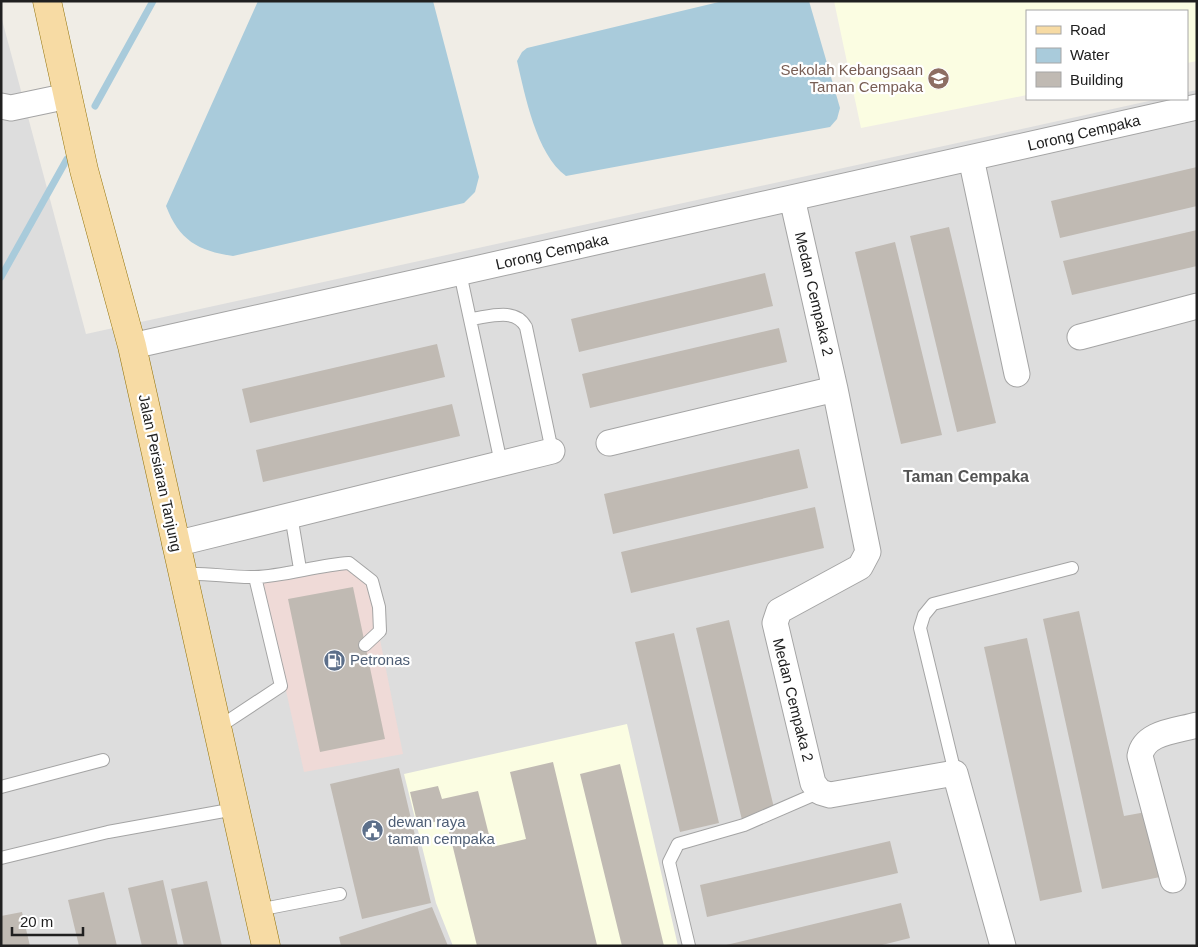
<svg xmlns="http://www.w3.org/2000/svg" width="1198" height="947" font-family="Arial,sans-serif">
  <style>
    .residential { fill: #ddd }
    .commercial { fill: #efdad7 }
    .education { fill: #fbfde2 }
    .water { fill: #a9cbdb }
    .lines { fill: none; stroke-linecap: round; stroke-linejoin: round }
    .stream { stroke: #a9cbdb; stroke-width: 7 }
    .building { fill: #c0bab3 }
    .lane-casing { stroke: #a4a4a4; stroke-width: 14 }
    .street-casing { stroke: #a4a4a4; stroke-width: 27 }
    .primary-casing { stroke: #927209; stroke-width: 29 }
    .lane { stroke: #fff; stroke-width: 12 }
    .street { stroke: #fff; stroke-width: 25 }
    .primary { stroke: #f7dba4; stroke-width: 28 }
    .labels { text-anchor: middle; stroke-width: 4.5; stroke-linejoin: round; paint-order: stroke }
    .education-label { font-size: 15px; fill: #785e54; stroke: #fff; text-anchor: end }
    .street-label { font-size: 15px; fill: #202020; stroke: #fff }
    .service-label { font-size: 15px; fill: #4e5e75; stroke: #fff; text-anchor: start }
    .neighbourhood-label { font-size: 16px; font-weight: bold; fill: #535353; stroke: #fff }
  </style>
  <rect width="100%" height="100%" fill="#f0ede6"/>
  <path class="residential" d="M1,16L86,334L1158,99H1187V92L1197,90V946H1Z"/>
  <path class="commercial" d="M348,568L369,585L403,754L304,772L262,582Z"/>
  <path class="education" d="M834,1H1197V61L1187,63V11H1027V95L861,128Z
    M627,724L678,946H453L436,903L404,774Z"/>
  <path class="water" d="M258,1H433L479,177L475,192L464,203L233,256C198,251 179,240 166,206Z
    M723,1H809L840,108L837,119L830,127L566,176C536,154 525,95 517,61L522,52L527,48Z"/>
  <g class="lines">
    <path class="stream" d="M95,106L153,1
      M1,277L67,159"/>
  </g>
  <path class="building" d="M1197,167V206L1060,238L1051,201Z
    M949,227L996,423L957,432L910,236Z
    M1197,230V266L1072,295L1063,261Z
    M895,242L942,435L901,444L855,252Z
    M765,273L773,306L579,352L571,319Z
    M779,328L787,362L590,408L582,374Z
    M437,344L445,377L250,423L242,389Z
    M452,404L460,436L263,482L256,450Z
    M799,449L808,488L613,534L604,494Z
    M815,507L824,548L631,593L621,552Z
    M353,587L385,739L320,752L288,599Z
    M1079,611L1124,816L1146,812L1160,877L1102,889L1043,619Z
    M729,620L775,812L742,820L696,628Z
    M674,633L719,823L680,832L635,642Z
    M1027,638L1082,892L1040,901L984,647Z
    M553,762L597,945L477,946L446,819L418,826L410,792L438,786L442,799L478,791L492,847L526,839L510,772Z
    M620,764L664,946H622L580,774Z
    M399,768L431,903L362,919L330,784Z
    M890,841L898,873L707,917L700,885Z
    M163,880L178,946H142L128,888Z
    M207,881L222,946H184L171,889Z
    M104,892L117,946H79L68,900Z
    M901,903L910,938L878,946H722Z
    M432,907L448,946H341L339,937Z
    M22,912L30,946H1V916Z"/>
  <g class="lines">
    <defs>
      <path id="lane" d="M460,273L501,463
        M470,319C489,317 515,307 526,327L552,451
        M291,515L300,569
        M182,574C207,572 230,578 255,577C284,576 318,565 349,563L372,581L379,607L380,631L365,645
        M215,722L228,721L281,686L255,577
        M955,773L920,628L924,615L933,604L1072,568
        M1,787L103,760
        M1,858L108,832L235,809
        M258,910L340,894
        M689,946L669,862L678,844L744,825L820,792"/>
      <path id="street" d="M1,106L11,108L68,96
        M971,158L1017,374
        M792,198L835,389L868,552L860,567L779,611L775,623L813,783L820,792L830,795L955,773L1003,946
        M1080,337L1197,306
        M132,346L1197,107
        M609,443L835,389
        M175,544L552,451
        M1173,880L1140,756C1144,732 1176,731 1197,725"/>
      <path id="primary" d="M47,1L84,170L132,346L266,946"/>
    </defs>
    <use href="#lane" class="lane-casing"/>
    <use href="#street" class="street-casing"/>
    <use href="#primary" class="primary-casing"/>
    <use href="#lane" class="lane"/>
    <use href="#street" class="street"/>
    <use href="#primary" class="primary"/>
  </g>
  <defs>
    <symbol id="school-disc" viewBox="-11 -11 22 22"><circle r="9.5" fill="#8d6e63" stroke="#fff"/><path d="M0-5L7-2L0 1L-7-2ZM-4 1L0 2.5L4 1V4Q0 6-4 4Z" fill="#fff"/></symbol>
    <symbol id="fuel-disc" viewBox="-11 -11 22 22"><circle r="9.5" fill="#5c6f8a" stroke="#fff"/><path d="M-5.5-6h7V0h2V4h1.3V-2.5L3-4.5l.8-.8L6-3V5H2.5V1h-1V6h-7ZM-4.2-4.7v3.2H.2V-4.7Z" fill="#fff"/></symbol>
    <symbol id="civic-disc" viewBox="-11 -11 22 22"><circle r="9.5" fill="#5c6f8a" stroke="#fff"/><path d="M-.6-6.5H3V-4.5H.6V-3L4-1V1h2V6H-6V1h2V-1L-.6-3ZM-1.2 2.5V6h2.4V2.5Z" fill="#fff"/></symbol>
  </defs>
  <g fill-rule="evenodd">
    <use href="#school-disc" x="926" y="66" width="25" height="25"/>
    <use href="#fuel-disc" x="322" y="648" width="25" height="25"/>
    <use href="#civic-disc" x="360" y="818" width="25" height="25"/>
  </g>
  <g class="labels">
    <g class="education-label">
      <text x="923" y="75">Sekolah Kebangsaan<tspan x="923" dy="17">Taman Cempaka</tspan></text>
    </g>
    <g class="street-label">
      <text transform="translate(1084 133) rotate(-13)" y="5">Lorong Cempaka</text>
      <text transform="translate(552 252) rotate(-13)" y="5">Lorong Cempaka</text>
      <text transform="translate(814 294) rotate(77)" y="5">Medan Cempaka 2</text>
      <text transform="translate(160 473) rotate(78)" y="5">Jalan Persiaran Tanjung</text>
      <text transform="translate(793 700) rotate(76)" y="5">Medan Cempaka 2</text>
    </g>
    <g class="service-label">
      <text x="350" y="665">Petronas</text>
      <text x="388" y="827">dewan raya<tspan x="388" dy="17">taman cempaka</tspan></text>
    </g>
    <g class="neighbourhood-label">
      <text x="966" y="482">Taman Cempaka</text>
    </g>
  </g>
  <rect width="1198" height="947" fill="none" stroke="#202020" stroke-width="5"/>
  <rect x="1026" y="10" width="162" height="90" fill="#ffffff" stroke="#a6a6a6"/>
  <rect x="1036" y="26" width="25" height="8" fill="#f7dba4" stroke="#a6a6a6"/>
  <text x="1070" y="35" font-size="15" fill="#202020">Road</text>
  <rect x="1036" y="48" width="25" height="15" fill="#a9cbdb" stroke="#a6a6a6"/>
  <text x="1070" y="60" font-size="15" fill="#202020">Water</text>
  <rect x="1036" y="72" width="25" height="15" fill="#c0bab3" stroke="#a6a6a6"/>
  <text x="1070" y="85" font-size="15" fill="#202020">Building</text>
  <path d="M12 927v8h71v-8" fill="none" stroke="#202020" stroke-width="2.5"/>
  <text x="20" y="927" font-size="15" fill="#202020" stroke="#ffffff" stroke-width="4" paint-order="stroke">20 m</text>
</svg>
